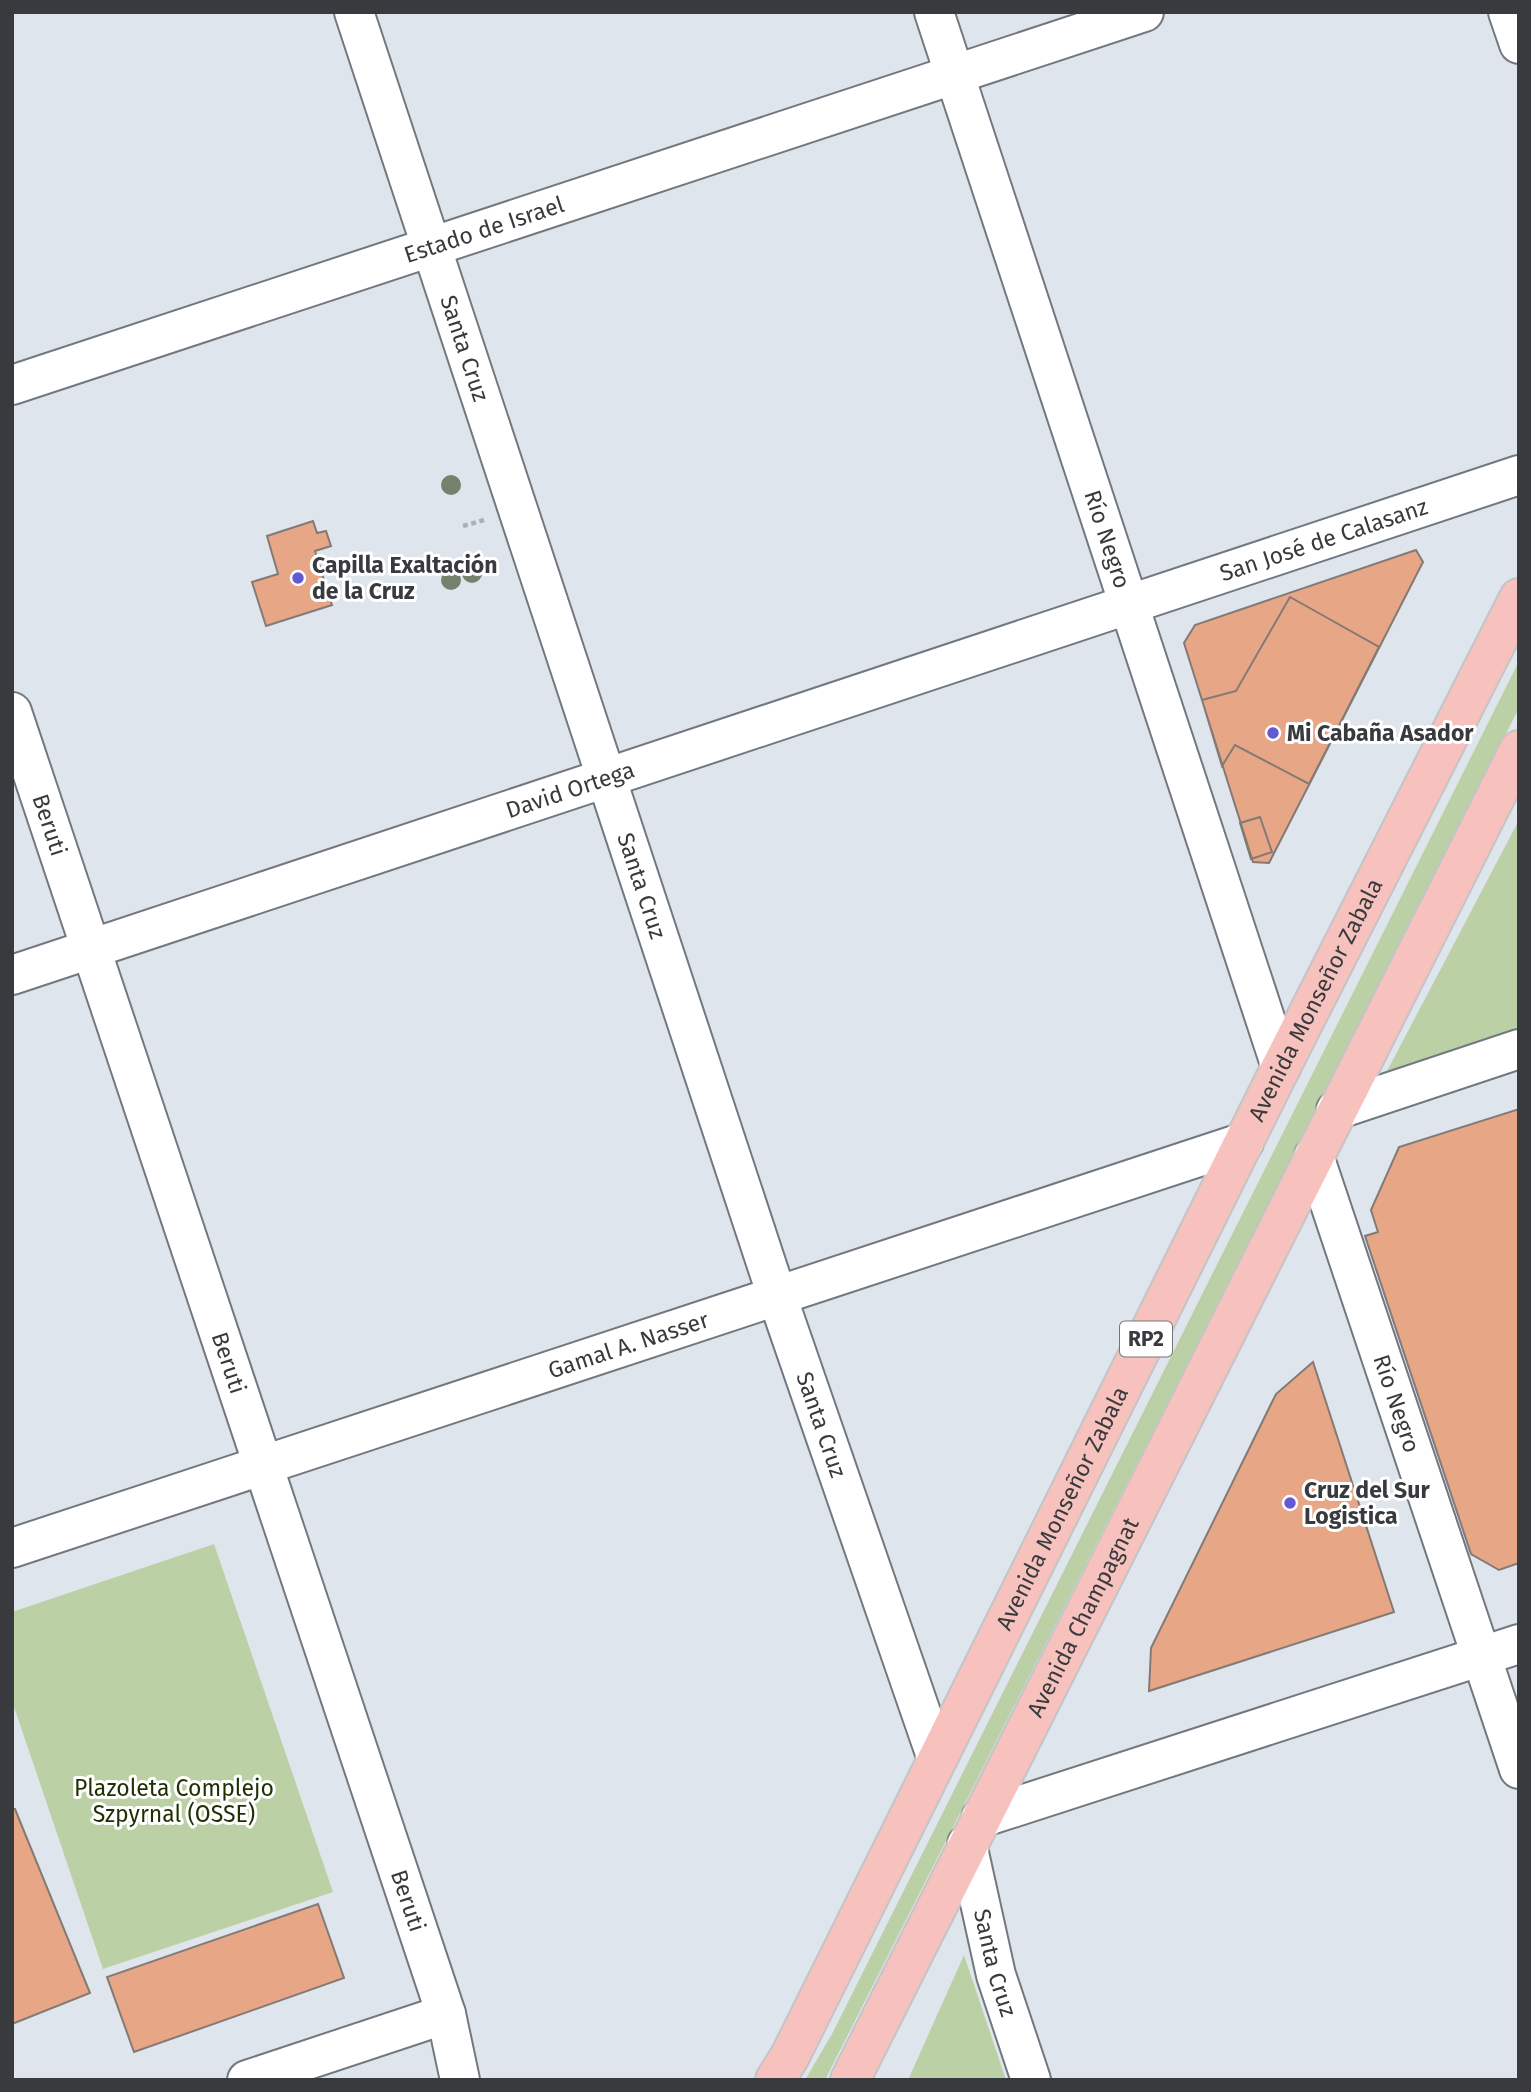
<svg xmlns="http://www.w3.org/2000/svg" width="1531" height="2092" font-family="'Fira Sans',sans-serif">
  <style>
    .green { fill: #bcd0a6 }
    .building { fill: #e7a786; stroke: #837a75; stroke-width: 2 }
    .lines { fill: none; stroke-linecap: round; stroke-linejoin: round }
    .minor-casing { stroke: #737880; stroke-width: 42 }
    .highway-casing { stroke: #c3c4c5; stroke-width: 42 }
    .path { stroke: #abb0b6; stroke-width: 4.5; stroke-dasharray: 5 3.5; stroke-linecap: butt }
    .minor { stroke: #fff; stroke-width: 38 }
    .highway { stroke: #f7c2be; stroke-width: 38 }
    .tree { fill: #75816c }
    .poi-dot { fill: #6559d3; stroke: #fff; stroke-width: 2.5 }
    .labels { text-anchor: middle; stroke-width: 6; stroke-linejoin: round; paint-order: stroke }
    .shield { fill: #fff; stroke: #747577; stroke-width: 2 }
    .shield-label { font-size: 21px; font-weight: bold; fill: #383a3d }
    .street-label { font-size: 23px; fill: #383a3d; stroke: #fff }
    .poi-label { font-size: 23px; font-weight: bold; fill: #383a3d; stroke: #fff; text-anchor: start }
    .park-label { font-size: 23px; fill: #1f2f02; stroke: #fff }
  </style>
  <rect width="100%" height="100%" fill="#dfe5ed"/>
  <path class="green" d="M1519,661V708L825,2080H805L832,2034Z
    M1519,820V1030L1385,1075Z
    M214,1544L333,1892L103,1969L12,1701V1612Z
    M964,1955L1006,2080H908Z"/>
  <path class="building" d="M313,521L317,533L326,531L331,546L315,551L332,605L266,626L252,582L278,574L267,536Z
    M1416,550L1423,562L1269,863L1253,862L1184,643L1195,625Z
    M1290,597L1379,647L1309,784L1235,745L1222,766L1202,700L1236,691Z
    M1260,817L1272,852L1251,859L1240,823Z
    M1519,1109V1563L1499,1570L1471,1554L1365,1236L1378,1232L1371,1210L1399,1147Z
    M1313,1362L1394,1612L1149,1691L1151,1648L1276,1394Z
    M12,1809H15L90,1993L12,2024Z
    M318,1904L344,1978L134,2052L107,1977Z"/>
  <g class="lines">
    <defs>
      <g id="minor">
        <path id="s1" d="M354,12L777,1296L937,1759"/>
        <path id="s2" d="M934,12L1281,1067"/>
        <path d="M1508,12L1519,44"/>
        <path id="s3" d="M12,385L1144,12"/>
        <path id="s4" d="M12,712L446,2014L460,2080"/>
        <path id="s5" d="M12,975L1519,475"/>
        <path d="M1336,1110L1519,1049"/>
        <path id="s6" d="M1314,1156L1519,1769"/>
        <path id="s7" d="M12,1548L1244,1142"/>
        <path d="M981,1818L1519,1644"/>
        <path id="s8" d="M967,1844L996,1975L1031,2080"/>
        <path d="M247,2080L446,2014"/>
      </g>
      <g id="highway">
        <path id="s9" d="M775,2080L790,2056L1281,1067L1519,598"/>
        <path id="s10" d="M850,2080L1519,750"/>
      </g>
    </defs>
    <use href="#minor" class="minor-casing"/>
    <use href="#highway" class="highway-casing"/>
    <path class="path" d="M463,526L484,520"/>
    <use href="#minor" class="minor"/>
    <use href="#highway" class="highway"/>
  </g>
  <g class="tree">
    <circle cx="451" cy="485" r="10"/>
    <circle cx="472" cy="573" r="10"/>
    <circle cx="451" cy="580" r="10"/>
  </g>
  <g class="poi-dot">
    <circle cx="298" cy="578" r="7"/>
    <circle cx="1273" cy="733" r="7"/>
    <circle cx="1290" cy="1503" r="7"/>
  </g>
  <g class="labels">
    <rect class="shield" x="1120" y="1321.5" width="52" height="35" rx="5"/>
    <g class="shield-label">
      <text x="1146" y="1346">RP2</text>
    </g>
    <g class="street-label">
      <text dy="8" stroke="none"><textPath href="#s3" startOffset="497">Estado de Israel</textPath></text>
      <text dy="8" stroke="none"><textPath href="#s1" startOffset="354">Santa Cruz</textPath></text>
      <text dy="8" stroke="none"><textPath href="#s2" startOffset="555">Río Negro</textPath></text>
      <text dy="8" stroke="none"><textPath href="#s5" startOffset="1382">San José de Calasanz</textPath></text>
      <text dy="8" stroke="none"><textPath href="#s5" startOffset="588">David Ortega</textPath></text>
      <text dy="8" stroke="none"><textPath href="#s4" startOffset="119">Beruti</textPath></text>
      <text dy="8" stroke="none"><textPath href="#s1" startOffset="920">Santa Cruz</textPath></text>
      <text dy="8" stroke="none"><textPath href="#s9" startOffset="1208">Avenida Monseñor Zabala</textPath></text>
      <text dy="8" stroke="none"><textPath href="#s7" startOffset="649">Gamal A. Nasser</textPath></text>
      <text dy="8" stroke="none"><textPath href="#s4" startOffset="686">Beruti</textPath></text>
      <text dy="8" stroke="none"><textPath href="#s6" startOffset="261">Río Negro</textPath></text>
      <text dy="8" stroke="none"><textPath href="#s1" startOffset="1488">Santa Cruz</textPath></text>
      <text dy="8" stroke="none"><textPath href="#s9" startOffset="640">Avenida Monseñor Zabala</textPath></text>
      <text dy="8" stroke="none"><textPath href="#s10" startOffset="518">Avenida Champagnat</textPath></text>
      <text dy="8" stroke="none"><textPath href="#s4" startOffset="1253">Beruti</textPath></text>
      <text dy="8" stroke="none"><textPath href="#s8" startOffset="122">Santa Cruz</textPath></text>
    </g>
    <g class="poi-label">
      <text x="312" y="573">Capilla Exaltación<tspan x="312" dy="26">de la Cruz</tspan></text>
      <text x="1287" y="741">Mi Cabaña Asador</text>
      <text x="1304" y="1498">Cruz del Sur<tspan x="1304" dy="26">Logistica</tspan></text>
    </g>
    <g class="park-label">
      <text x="174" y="1796">Plazoleta Complejo<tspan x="174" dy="26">Szpyrnal (OSSE)</tspan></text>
    </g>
  </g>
  <rect width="1531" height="2092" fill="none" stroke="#383a3d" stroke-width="28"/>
</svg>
